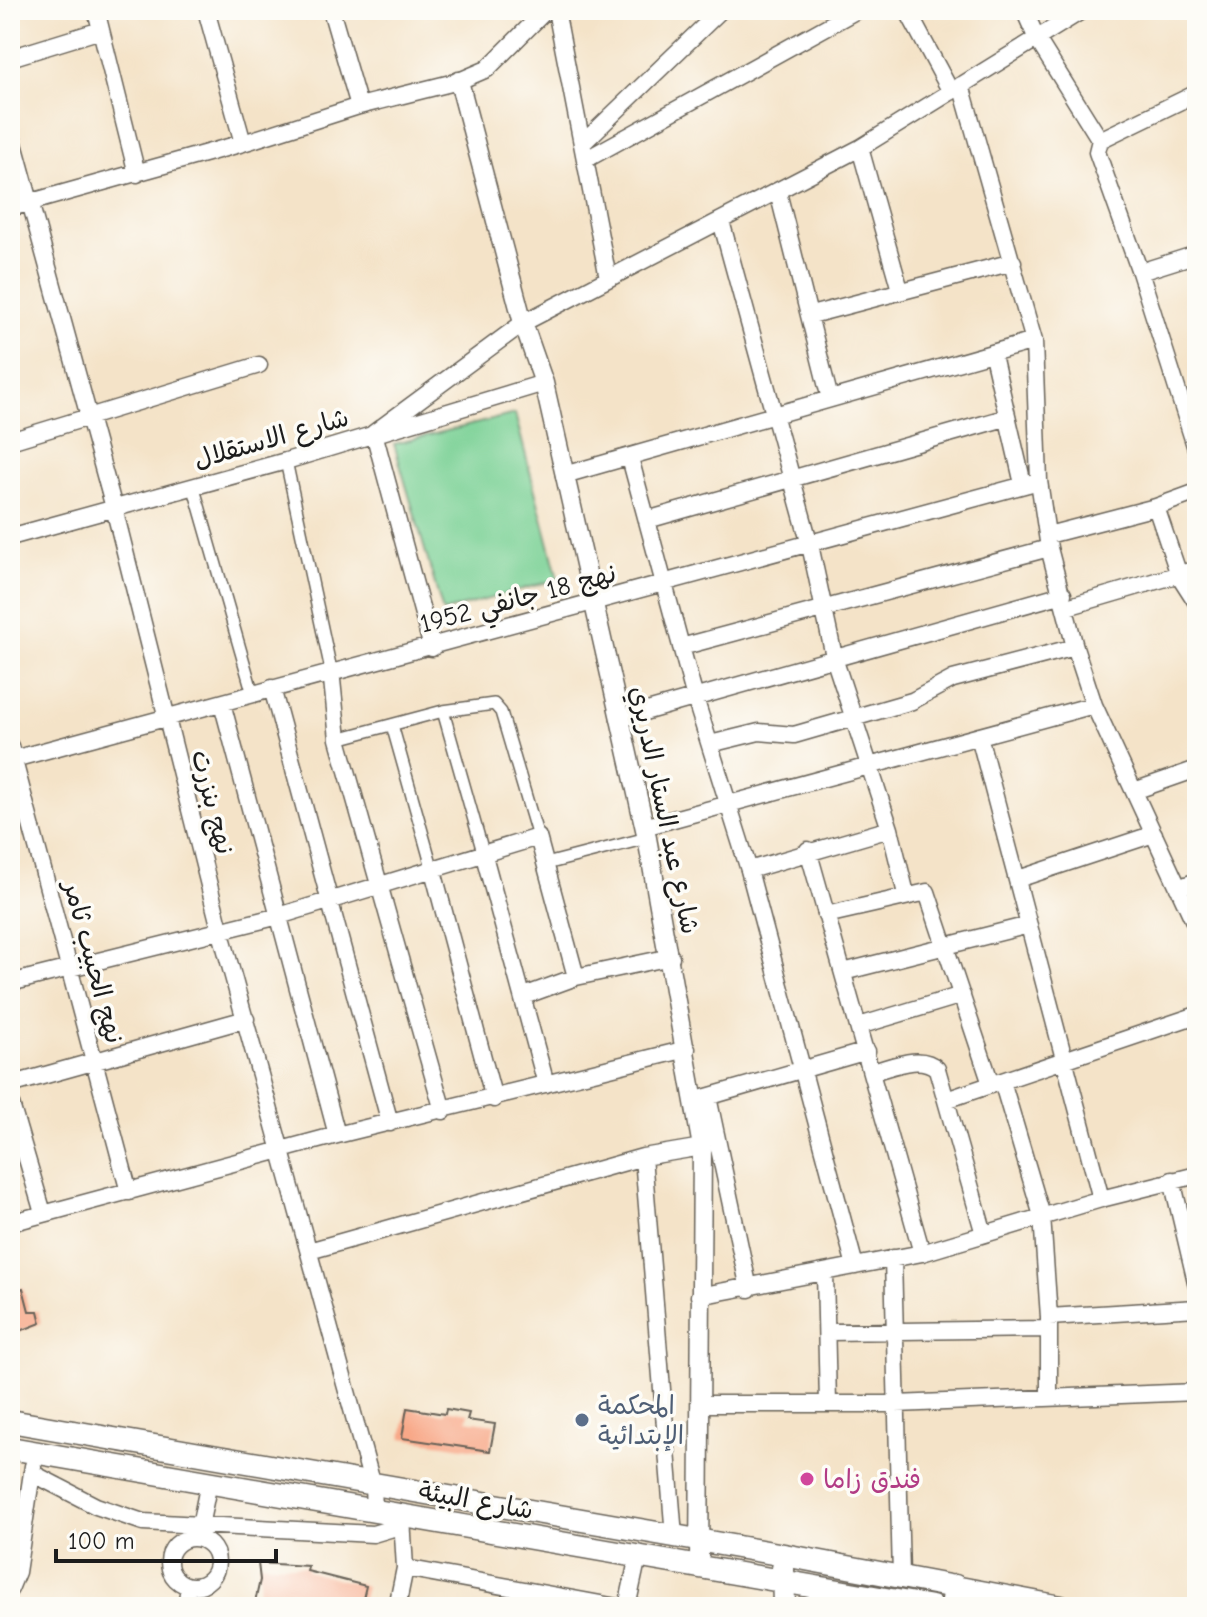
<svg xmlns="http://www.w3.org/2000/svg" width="1207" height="1617" font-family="'Comic Neue','Playpen Sans Arabic',sans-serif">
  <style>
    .green { fill: #7bd196; stroke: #4c7659; stroke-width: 2 }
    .building { fill: #f8a888 }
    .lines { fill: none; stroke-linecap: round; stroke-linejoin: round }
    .pedestrian-casing { stroke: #686258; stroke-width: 14 }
    .minor-casing { stroke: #686258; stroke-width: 19 }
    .tertiary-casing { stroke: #686258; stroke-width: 21 }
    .secondary-casing { stroke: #686258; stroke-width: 25 }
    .pedestrian { stroke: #fff; stroke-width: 11 }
    .minor { stroke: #fff; stroke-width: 16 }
    .tertiary { stroke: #fff; stroke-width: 18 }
    .secondary { stroke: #fff; stroke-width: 22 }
    .service-dot { fill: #5c6f8a; stroke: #fdfcf7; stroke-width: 3 }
    .hotel-dot { fill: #d1479c; stroke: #fdfcf7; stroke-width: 3 }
    .labels { text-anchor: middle; stroke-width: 7; stroke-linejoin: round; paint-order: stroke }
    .street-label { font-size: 26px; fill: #1c1c1c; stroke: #fdfcf7 }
    .service-label { font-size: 26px; fill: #4e5e75; stroke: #fdfcf7; text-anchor: start }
    .hotel-label { font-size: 26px; fill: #b23c85; stroke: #fdfcf7; text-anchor: start }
  </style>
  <rect width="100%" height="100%" fill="#fdfcf7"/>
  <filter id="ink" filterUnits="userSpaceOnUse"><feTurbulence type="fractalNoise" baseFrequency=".0125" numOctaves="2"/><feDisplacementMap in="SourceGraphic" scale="16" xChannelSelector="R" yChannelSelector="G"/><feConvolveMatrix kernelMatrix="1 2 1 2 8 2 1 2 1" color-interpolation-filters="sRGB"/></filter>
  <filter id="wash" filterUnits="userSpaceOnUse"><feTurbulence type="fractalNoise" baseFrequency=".006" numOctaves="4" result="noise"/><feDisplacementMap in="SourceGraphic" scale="32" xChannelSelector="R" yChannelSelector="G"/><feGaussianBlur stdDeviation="1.8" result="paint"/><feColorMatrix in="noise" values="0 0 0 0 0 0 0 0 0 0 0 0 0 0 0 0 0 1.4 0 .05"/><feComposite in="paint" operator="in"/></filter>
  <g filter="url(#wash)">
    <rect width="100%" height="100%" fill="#f4e3c8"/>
    <path class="green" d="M515,414L558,579L443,612L394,444Z"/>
    <g id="blocks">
      <path class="building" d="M23,1288L29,1311H38L41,1323L10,1335V1292Z
        M407,1408L445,1414L446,1409L469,1413L467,1420L495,1424L490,1451L402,1438Z
        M10,1493H19L12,1547L10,1546Z
        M258,1563L308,1566L307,1571L366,1586L361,1607H254L260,1580Z"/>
    </g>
  </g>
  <g filter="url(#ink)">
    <use href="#blocks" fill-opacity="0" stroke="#686258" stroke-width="2"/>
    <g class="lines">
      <defs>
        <path id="pedestrian" d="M286,461L331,670
          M193,485L253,694
          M443,711L483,852
          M392,725L432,867
          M338,739L443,711L494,704L501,712L538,837
          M546,864L647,838"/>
        <path id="minor" d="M96,10L137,174
          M206,10L243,143
          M331,10L359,106L459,81L487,69L546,10
          M556,10L608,278
          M907,10L951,92
          M1024,10L1037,39L1100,140
          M10,58L101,30
          M961,85L1034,341L1039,481L1049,548L1075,647L1094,705L1197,928
          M1197,93L1100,140L1097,152L1140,272L1197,452
          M10,129L114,508L220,929L373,1486L374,1510
          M582,144L721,10
          M860,148L900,290
          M585,160L857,10
          M778,192L830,399
          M10,208L243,143L359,106
          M721,221L810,545L835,661L890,829L906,894
          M1140,272L1197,254
          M811,315L1013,262
          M993,355L1023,484
          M10,441L259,365
          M630,458L695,698L749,870L855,1266
          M564,475L1034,341
          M1156,507L1179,575L1197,603
          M647,520L1005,418
          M1048,535L1156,507L1197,492
          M10,537L286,461L544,383
          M1067,607L1197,569
          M681,647L1049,548
          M432,648L374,433L523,323L860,148L1083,10
          M331,670L338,739L443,1111
          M272,688L390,1123
          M222,703L337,1135
          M619,719L1063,594
          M979,736L1101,1199
          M710,744L759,732L794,735L912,701L953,679L1075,647
          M10,746L129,1192
          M10,760L1039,481
          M1134,791L1197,769
          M644,827L1094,705
          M808,850L922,1253
          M483,852L546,1084
          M432,867L494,1099
          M749,870L890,829
          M1018,879L1154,834
          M1178,888L1197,881
          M826,915L927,892L991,1084
          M843,972L1029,925
          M10,983L279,916L538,837L576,977
          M524,996L576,977L671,957
          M859,1026L962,995
          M872,1072C892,1067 921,1053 937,1069L984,1234
          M1002,1081L1042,1216L1049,1317V1397
          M10,1085L246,1019
          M708,1097L749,1289
          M700,1099L867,1051
          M946,1100L1197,1015
          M10,1101L43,1213
          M643,1157L674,1536
          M1172,1180L1197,1286
          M10,1223L337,1135L687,1049
          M309,1251L643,1157L702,1147
          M893,1258L901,1576
          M825,1272L828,1404
          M699,1296L922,1253L1101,1199L1197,1175
          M1049,1317L1197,1308
          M829,1332L1049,1329
          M700,1404H896L1197,1392
          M32,1473L96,1506L143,1522L373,1534L403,1525
          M198,1536L209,1482
          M169 1562a24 24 0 1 1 48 0a24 24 0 1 1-48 0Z
          M405,1568L617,1607
          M10,1589L17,1572L33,1466
          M186,1607L189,1586
          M397,1607L405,1568L402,1518
          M627,1607L638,1556"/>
        <path id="tertiary" d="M459,81L523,323L544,383L647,838L702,1147L699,1566"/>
        <path id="secondary" d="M10,1421L784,1555L1061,1607
          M10,1448L932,1607
          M783,1568L784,1607
          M952,1607L955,1586"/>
      </defs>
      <use href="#pedestrian" class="pedestrian-casing"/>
      <use href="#minor" class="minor-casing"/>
      <use href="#tertiary" class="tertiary-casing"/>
      <use href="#secondary" class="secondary-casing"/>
      <use href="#pedestrian" class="pedestrian"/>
      <use href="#minor" class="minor"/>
      <use href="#tertiary" class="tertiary"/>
      <use href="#secondary" class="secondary"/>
    </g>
  </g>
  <circle class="service-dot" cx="582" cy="1420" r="8"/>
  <circle class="hotel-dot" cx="807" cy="1479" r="8"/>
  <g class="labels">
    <g class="street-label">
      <text transform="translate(271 438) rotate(-16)" y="9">شارع الاستقلال</text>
      <text transform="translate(518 598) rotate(-15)" y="9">نهج 18 جانفي 1952</text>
      <text transform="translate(213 802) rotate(76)" y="9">نهج بنزرت</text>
      <text transform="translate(665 810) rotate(78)" y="9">شارع عبد الستار الدريري</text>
      <text transform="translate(94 962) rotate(75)" y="9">نهج الحبيب ثامر</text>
      <text transform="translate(476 1500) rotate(10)" y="9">شارع البيئة</text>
    </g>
    <g class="service-label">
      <text x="598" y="1414">المحكمة<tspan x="598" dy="30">الإبتدائية</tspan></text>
    </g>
    <g class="hotel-label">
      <text x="823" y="1488">فندق زاما</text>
    </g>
  </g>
  <rect width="1207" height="1617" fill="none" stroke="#fdfcf7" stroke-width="40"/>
  <path d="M56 1549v12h220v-12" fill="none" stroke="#1c1c1c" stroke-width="4"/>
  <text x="68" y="1549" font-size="24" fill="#1c1c1c" stroke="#fdfcf7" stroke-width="6" paint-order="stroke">100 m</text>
</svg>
